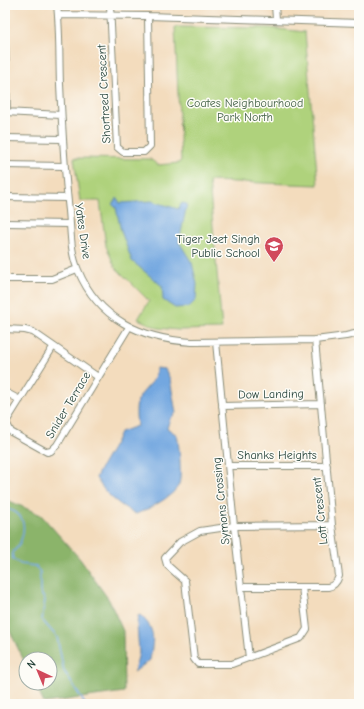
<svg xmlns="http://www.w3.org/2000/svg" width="364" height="709" font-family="'Comic Neue',sans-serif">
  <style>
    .green { fill: #afd27b; stroke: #678858 }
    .forest { fill: #8bb46b; stroke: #557850 }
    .water { fill: #73a7e0; stroke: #49728a }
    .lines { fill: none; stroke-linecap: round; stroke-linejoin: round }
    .stream { stroke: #73a7e0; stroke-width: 1.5 }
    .minor-casing { stroke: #898c78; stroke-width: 8 }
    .minor { stroke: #fff; stroke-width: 6 }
    .labels { text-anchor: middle; stroke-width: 3; stroke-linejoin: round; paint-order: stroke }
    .street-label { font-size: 12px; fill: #1f3d34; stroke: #fdfcf7 }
    .park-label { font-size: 12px; fill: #436246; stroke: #fdfcf7 }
    .poi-label { font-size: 12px; fill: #1f3d34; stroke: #fdfcf7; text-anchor: end }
  </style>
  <rect width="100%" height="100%" fill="#fdfcf7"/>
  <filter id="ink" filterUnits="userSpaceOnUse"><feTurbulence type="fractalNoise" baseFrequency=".025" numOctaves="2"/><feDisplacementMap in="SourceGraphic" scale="8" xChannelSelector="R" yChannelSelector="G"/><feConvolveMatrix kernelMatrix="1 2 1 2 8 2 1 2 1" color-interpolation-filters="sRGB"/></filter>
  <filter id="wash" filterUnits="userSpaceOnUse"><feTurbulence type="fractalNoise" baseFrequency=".012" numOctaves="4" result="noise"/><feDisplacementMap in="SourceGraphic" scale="16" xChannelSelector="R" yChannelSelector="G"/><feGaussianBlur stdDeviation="0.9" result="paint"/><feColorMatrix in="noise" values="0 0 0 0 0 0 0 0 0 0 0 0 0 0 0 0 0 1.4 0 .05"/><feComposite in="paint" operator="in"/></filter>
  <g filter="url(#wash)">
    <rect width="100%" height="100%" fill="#f3dcbd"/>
    <path class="green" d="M175,27L270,28L305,32L318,185L209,181L222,329L178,330L158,328L138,319L149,301L115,267L106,246L100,201H80L74,158L150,159L158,165L179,163L181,160Z"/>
    <path class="forest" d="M5,499L41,515L80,559L109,600L123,631L124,692L44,703L34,683H50V659H26V665L5,621Z"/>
    <path class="water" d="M117,198L120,203L152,201L178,209L182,203L187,204L179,242L192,263L197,284L196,300L189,307L175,308L163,300L162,286L132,261L121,231L116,208L112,204Z
      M156,368L165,369L170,379L176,413L170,419L167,428L177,435C179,444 182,476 179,484C174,497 148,509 136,514C119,505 106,495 96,478C103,461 114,448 120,432L137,426C136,418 135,407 138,400C143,388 157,383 156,368Z
      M140,615C157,630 153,640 150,660L134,672L139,653L137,624L138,616Z"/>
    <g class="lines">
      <path class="stream" d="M5,509C30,511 27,540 12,553L13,559L21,564L35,566L40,572V592L45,600L42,620L57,637L64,671L85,704"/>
    </g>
  </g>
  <g filter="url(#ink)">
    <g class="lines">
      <defs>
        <path id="minor" d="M57,5C60,31 59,58 60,84C62,126 64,168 69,211C71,230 70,252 78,270C98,319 142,339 192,342L315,340L346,336L359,333
          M110,5L117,147L123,152H144L150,146L148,16
          M275,5L276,19
          M58,15L148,16L359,23
          M5,43L7,112
          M5,112L61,115
          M5,138L62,139
          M5,165L64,166
          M5,197L67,198
          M5,223L70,224
          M5,279H52L77,269
          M5,329L25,330L33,332L98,377
          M216,342L234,526L249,658
          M53,347L6,422L11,432L47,452L51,451L57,445L129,327
          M5,392L20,400
          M222,406L321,404
          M228,466H327
          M241,587H328C334,586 337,582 339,576L332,525L315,340
          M302,587L307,629L301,638L232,664H198L194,659L185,581L167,565L165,558L180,542L200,531L234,526L332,525"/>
      </defs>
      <use href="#minor" class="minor-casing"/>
      <use href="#minor" class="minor"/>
    </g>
  </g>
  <defs>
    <symbol id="school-pin" viewBox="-11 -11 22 30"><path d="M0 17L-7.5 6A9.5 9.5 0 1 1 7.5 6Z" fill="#d1495b" stroke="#fdfcf7"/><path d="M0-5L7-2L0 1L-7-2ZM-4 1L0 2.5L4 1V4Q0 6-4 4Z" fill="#fff"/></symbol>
  </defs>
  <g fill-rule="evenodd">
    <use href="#school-pin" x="263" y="235" width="22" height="30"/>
  </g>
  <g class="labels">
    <g class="street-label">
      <text transform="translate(104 94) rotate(-93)" y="4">Shortreed Crescent</text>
      <text transform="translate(83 231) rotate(82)" y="4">Yates Drive</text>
      <text transform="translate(271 394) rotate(-1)" y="4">Dow Landing</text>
      <text transform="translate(68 405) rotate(-59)" y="4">Snider Terrace</text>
      <text x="277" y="459">Shanks Heights</text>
      <text transform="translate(221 501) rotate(-96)" y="4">Symons Crossing</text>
      <text transform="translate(320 511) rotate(-96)" y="4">Lott Crescent</text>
    </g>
    <g class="park-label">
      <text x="245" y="107">Coates Neighbourhood<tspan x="245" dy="14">Park North</tspan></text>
    </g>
    <g class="poi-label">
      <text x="260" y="243">Tiger Jeet Singh<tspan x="260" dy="14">Public School</tspan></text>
    </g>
  </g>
  <rect width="364" height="709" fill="none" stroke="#fdfcf7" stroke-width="20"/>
  <g transform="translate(38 671) rotate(316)"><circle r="19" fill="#fdfcf7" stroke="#a4b0a9"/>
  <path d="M0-3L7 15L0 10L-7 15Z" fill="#d1495b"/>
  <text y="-6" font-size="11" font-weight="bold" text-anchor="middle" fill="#1f3d34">N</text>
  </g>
</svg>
